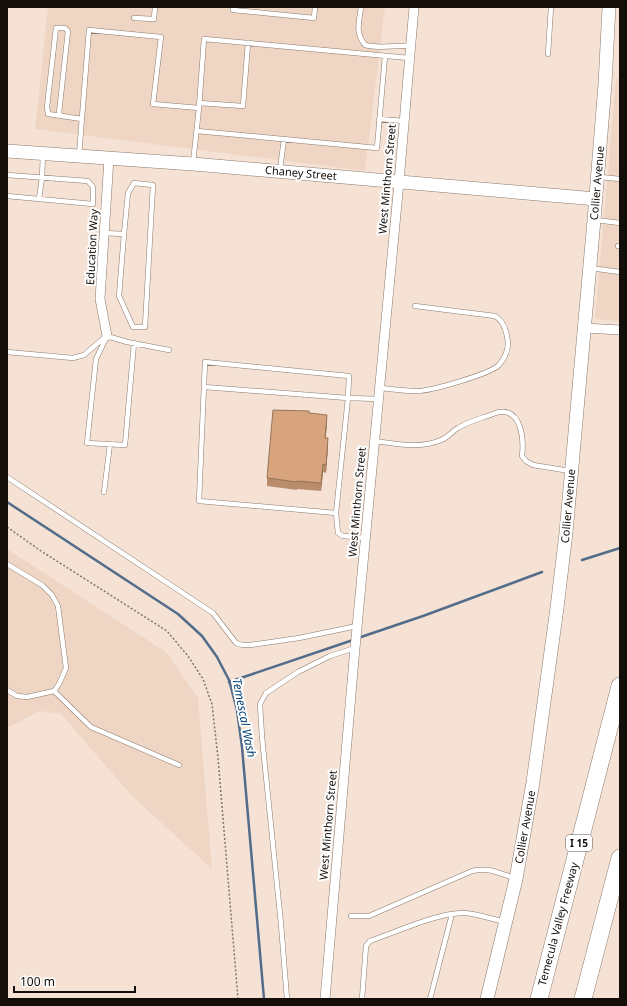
<svg xmlns="http://www.w3.org/2000/svg" width="627" height="1006" font-family="'Noto Sans',sans-serif">
  <style>
    .built { fill: #efd6c4 }
    .lines { fill: none; stroke-linecap: round; stroke-linejoin: round }
    .stream { stroke: #526c8a; stroke-width: 2.5 }
    .lane-casing { stroke: #8b7a6e; stroke-width: 5.5 }
    .street-casing { stroke: #8b7a6e; stroke-width: 10 }
    .secondary-casing { stroke: #8b7a6e; stroke-width: 14 }
    .highway-casing { stroke: #8b7a6e; stroke-width: 18 }
    .path { stroke: #80746c; stroke-width: 1.5; stroke-dasharray: 2 2; stroke-linecap: butt }
    .lane { stroke: #fff; stroke-width: 4.5 }
    .street { stroke: #fff; stroke-width: 9 }
    .secondary { stroke: #fff; stroke-width: 13 }
    .highway { stroke: #fff; stroke-width: 17 }
    .wall { fill: #b98d6c }
    .shaded-wall { fill: #967358 }
    .building { fill: #d7a47e; stroke: #967358 }
    .labels { text-anchor: middle; stroke-width: 4; stroke-linejoin: round; paint-order: stroke }
    .shield { fill: #fff; stroke: #5a5654; stroke-width: 1 }
    .shield-label { font-size: 10px; font-weight: bold; fill: #140e0a }
    .street-label { font-size: 11px; fill: #140e0a; stroke: #fff }
    .water-label { font-size: 12px; font-style: italic; fill: #004077; stroke: #fff }
  </style>
  <rect width="100%" height="100%" fill="#f5e2d5"/>
  <path class="built" d="M48,7H385L365,171L35,129Z
    M616,79H620V321L595,319Z
    M7,549L166,652L198,698L212,869L131,795L61,714L40,711L7,728Z"/>
  <g class="lines">
    <path class="stream" d="M7,502L178,614L202,636L217,657L229,680L237,710L242,747L264,999
      M582,560L620,548
      M358,638L423,616L542,572
      M229,682L353,640"/>
    <defs>
      <path id="lane" d="M233,7V10L314,18L315,7
        M361,7C359,23 355,32 365,45C380,49 395,45 410,46
        M134,18L154,19L155,7
        M548,54L551,7
        M199,103L243,106L248,43
        M199,108L204,39L409,58
        M61,116L59,113L68,31L65,28H56L47,107L48,114L82,119
        M379,119L404,121
        M197,131L377,148L385,56
        M79,155L89,30L161,37L153,104L199,108L193,163
        M280,169L284,139
        M7,175L88,181L93,187V204L39,199
        M600,177L620,179
        M7,196L39,199L42,178L43,154
        M596,220L620,223
        M104,233L124,234L119,296L133,327H145L153,185L134,183L128,193L124,234
        M618,246H620
        M590,268L620,272
        M107,336L96,359L87,443L125,445L134,343
        M107,336L127,342L169,350
        M7,352L73,358L84,355L105,337
        M204,387L348,398L336,513L338,533L343,536L366,538
        M380,388C392,389 405,391 417,391C431,391 490,374 499,365C504,359 508,351 508,343C507,333 504,321 495,316L415,306
        M375,441C397,444 420,449 441,440C448,438 452,431 458,428C466,423 475,420 484,417C489,416 494,413 499,412C522,409 524,440 522,456L526,461L533,465L570,471
        M7,477L213,613L236,643L242,645H250L299,638L357,626
        M104,492L110,444
        M336,513L199,501L205,362L349,376L348,398L379,399
        M7,564L42,585L52,595L58,606L66,668L59,684L54,691L27,697L17,696L7,690
        M54,691L91,727L179,765
        M351,916H369L472,871C489,867 498,873 515,878
        M287,999L281,924L262,737L260,704L266,693L298,672L330,656L355,648
        M362,999L366,946L370,941C396,932 439,912 465,913C478,914 492,919 505,922
        M430,999L452,914"/>
      <path id="street" d="M584,328L620,330
        M107,336L100,299L109,158
        M325,999L354,659L399,182L414,7"/>
      <path id="secondary" d="M7,151L193,164L596,199
        M487,999L516,879L533,782L557,608L566,533L594,220L605,84L609,7"/>
      <path id="highway" d="M539,999L620,686
        M583,999L620,858"/>
    </defs>
    <use href="#lane" class="lane-casing"/>
    <use href="#street" class="street-casing"/>
    <use href="#secondary" class="secondary-casing"/>
    <use href="#highway" class="highway-casing"/>
    <path class="path" d="M7,527L41,551L167,631L188,656L203,679L212,704L218,758L238,999"/>
    <use href="#lane" class="lane"/>
    <use href="#street" class="street"/>
    <use href="#secondary" class="secondary"/>
    <use href="#highway" class="highway"/>
  </g>
  <path class="wall" d="M309,413L327,423L325,438L328,446L326,473L323,472L321,491L297,489V490L267,486V478Z"/>
  <path class="shaded-wall" d="M327,415V423L325,446V438Z
    M328,438V446L326,473V465Z
    M323,464V472L321,491V483Z"/>
  <path class="building" d="M273,410L309,411V413L327,415L325,438H328L326,465L323,464L321,483L297,481V482L267,478Z"/>
  <g class="labels">
    <rect class="shield" x="566" y="835" width="26" height="16" rx="3"/>
    <g class="shield-label">
      <text x="579" y="847">I 15</text>
    </g>
    <g class="street-label">
      <text transform="translate(301 173) rotate(5)" y="4">Chaney Street</text>
      <text transform="translate(387 179) rotate(-85)" y="4">West Minthorn Street</text>
      <text transform="translate(597 183) rotate(-85)" y="4">Collier Avenue</text>
      <text transform="translate(92 247) rotate(-87)" y="4">Education Way</text>
      <text transform="translate(357 502) rotate(-85)" y="4">West Minthorn Street</text>
      <text transform="translate(568 506) rotate(-85)" y="4">Collier Avenue</text>
      <text transform="translate(328 825) rotate(-85)" y="4">West Minthorn Street</text>
      <text transform="translate(525 827) rotate(-80)" y="4">Collier Avenue</text>
      <text transform="translate(558 924) rotate(-75)" y="4">Temecula Valley Freeway</text>
    </g>
    <g class="water-label">
      <text transform="translate(244 718) rotate(79)" y="4">Temescal Wash</text>
    </g>
  </g>
  <rect width="627" height="1006" fill="none" stroke="#140e0a" stroke-width="16"/>
  <path d="M14 986v6h121v-6" fill="none" stroke="#140e0a" stroke-width="2"/>
  <text x="20" y="986" font-size="12" fill="#140e0a" stroke="#ffffff" stroke-width="3" paint-order="stroke">100 m</text>
</svg>
